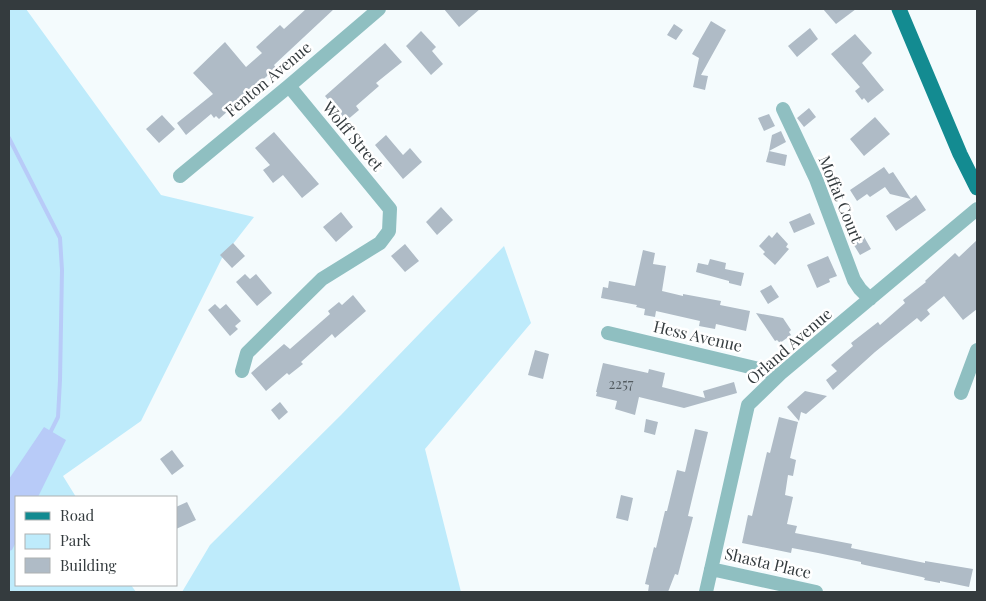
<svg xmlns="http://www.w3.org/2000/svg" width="986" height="601" font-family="'Playfair Display',serif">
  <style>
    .green { fill: #beebfb }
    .water { fill: #b8cbf8 }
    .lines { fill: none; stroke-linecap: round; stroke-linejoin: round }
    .stream { stroke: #b8cbf8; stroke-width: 4 }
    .building { fill: #afbbc6 }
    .minor { stroke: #8fbfc1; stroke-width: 14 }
    .major { stroke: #138b91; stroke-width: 15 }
    .labels { text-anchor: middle; stroke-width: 5; stroke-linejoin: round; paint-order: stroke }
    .number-label { font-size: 14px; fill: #535b60 }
    .street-label { font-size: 16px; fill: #343b3e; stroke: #fff }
  </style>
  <rect width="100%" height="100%" fill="#f4fbfd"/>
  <path class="green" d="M9,9H26L161,195L254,217L222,258L141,421L63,476L76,497H16V585H131L136,592H9Z
    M504,246L531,323L425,449L461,592H182L210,545L341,415Z"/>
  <path class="water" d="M44,427L66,440L38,497H16V542L12,550L9,551V479Z"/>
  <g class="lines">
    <path class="stream" d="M9,138L60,238L62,270L60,380L58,417L51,431"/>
  </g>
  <path class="building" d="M306,9H334L274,65L276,68L219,119L216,116L214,118L211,114L186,135L177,123L213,94L193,73L225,42L246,67L262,53L256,47L280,25L284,29Z
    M444,9H480L459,27Z
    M823,9H856L836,24Z
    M711,21L726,30L701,75L708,76L705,90L693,87L699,58L692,54Z
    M674,24L683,30L676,40L667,35Z
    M810,28L818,39L797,57L788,46Z
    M421,31L436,47L432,51L443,64L431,75L406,46Z
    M855,34L872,53L862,63L884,90L868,103L864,98L862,100L855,91L860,87L831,54Z
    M385,43L402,62L376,83L379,86L356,106L359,110L346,121L325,96Z
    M809,108L816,117L804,127L797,118Z
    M769,114L775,126L764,131L758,118Z
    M162,115L175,129L159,143L146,129Z
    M875,117L890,134L864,156L850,139Z
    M781,131L786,142L769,151L772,135Z
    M274,132L319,184L302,198L283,175L273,183L263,170L270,165L255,148Z
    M386,135L403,155L410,148L422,162L403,179L375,145Z
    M769,151L787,155L785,166L766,162Z
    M884,167L889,174L893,172L911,199L916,195L926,210L896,231L886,216L911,199L890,194L885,187L870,197L867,194L857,201L850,190Z
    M441,207L453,220L437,235L426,222Z
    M341,212L353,227L336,242L323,227Z
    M810,213L815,224L794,233L789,222Z
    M777,232L788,244L786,247L789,249L775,265L763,254L765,252L759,246L769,235L772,238Z
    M863,235L871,249L860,255L852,242Z
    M977,240V309L963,320L944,296L927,310L930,314L921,322L917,318L875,352L833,390L826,380L837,371L831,365L853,346L851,343L878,322L880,325L905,303L903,300L926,282L925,281L955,253L959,257Z
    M233,243L245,256L232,268L220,255Z
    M405,244L419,261L405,272L391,256Z
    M643,250L655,253L653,264L666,266L662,291L683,296V294L721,301L720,305L750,311L746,331L716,324L715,329L699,326L700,321L656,311L655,317L644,315L645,309L636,307L637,305L601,298L603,287L608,288L609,281L635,286Z
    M828,256L837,276L829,279L830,282L817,288L807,265Z
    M710,259L726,263L725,269L744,273L741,286L729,283V281L696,272L698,263L708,265Z
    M245,274L250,279L256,274L272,293L257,306L236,282Z
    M771,285L779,297L768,304L760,291Z
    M353,295L366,311L335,338L332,334L301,362L303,364L289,375L287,373L266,391L251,373L284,344L290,349L330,314L328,311L339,302L342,305Z
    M215,304L220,309L226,304L241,321L235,326L238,329L230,336L208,310Z
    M756,313L783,318L791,330L789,332L791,335L780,343L777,340L775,341Z
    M535,350L549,354L543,379L528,375Z
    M603,363L648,373L649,369L665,373L662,387L705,398L703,391L734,382L737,393L684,408L639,397L635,415L615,409L617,401L596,396L597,392H596Z
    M805,391L827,396L806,414L801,412L799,421L787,407Z
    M280,402L288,412L279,420L271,410Z
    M779,417L798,422L790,458L796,460L793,476L788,475L785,495L793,497L787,524L797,526L795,533L852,544L851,548L925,563V561L973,569L969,587L940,581V583L924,580L925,578L922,577L865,565L861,564V562L818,553L792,548L791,553L742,543L748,515L752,516L767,452L770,453Z
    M646,419L658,422L655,435L644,432Z
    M695,429L708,432L688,516L693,517L678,575L675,574L668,592H648L649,585L645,584L654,547L656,548L665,511H667L677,470L685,472Z
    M172,450L184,466L172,475L160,459Z
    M621,495L633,498L628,521L616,518Z
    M187,502L196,520L176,529V507Z"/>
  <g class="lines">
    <path class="minor" d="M783,109L816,179L854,280L860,289L870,299
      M180,176L289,86L379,9
      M608,333L780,374
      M242,371L247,353L322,279L380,243L389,231L390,209L289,86
      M961,393L977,350
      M711,569L816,592
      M706,592L748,405L780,374L977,209"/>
    <path class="major" d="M899,9L960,154L977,188"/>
  </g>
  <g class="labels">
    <g class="number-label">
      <text x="621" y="389">2257</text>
    </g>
    <g class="street-label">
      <text transform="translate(268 79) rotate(-40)" y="6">Fenton Avenue</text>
      <text transform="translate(353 136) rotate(50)" y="6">Wolff Street</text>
      <text transform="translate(841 199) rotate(68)" y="6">Moffat Court</text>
      <text transform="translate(698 336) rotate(13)" y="6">Hess Avenue</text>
      <text transform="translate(789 346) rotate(-41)" y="6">Orland Avenue</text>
      <text transform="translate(768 563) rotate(13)" y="6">Shasta Place</text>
    </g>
  </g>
  <rect width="986" height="601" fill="none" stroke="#343b3e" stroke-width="20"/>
  <rect x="15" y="496" width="162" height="90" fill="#ffffff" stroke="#aeb1b2"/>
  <rect x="25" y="512" width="25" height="8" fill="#138b91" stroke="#aeb1b2"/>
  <text x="60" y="521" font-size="15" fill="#343b3e">Road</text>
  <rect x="25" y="534" width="25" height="15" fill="#beebfb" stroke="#aeb1b2"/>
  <text x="60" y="546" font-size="15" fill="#343b3e">Park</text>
  <rect x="25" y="558" width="25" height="15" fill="#afbbc6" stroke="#aeb1b2"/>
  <text x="60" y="571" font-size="15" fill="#343b3e">Building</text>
</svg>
